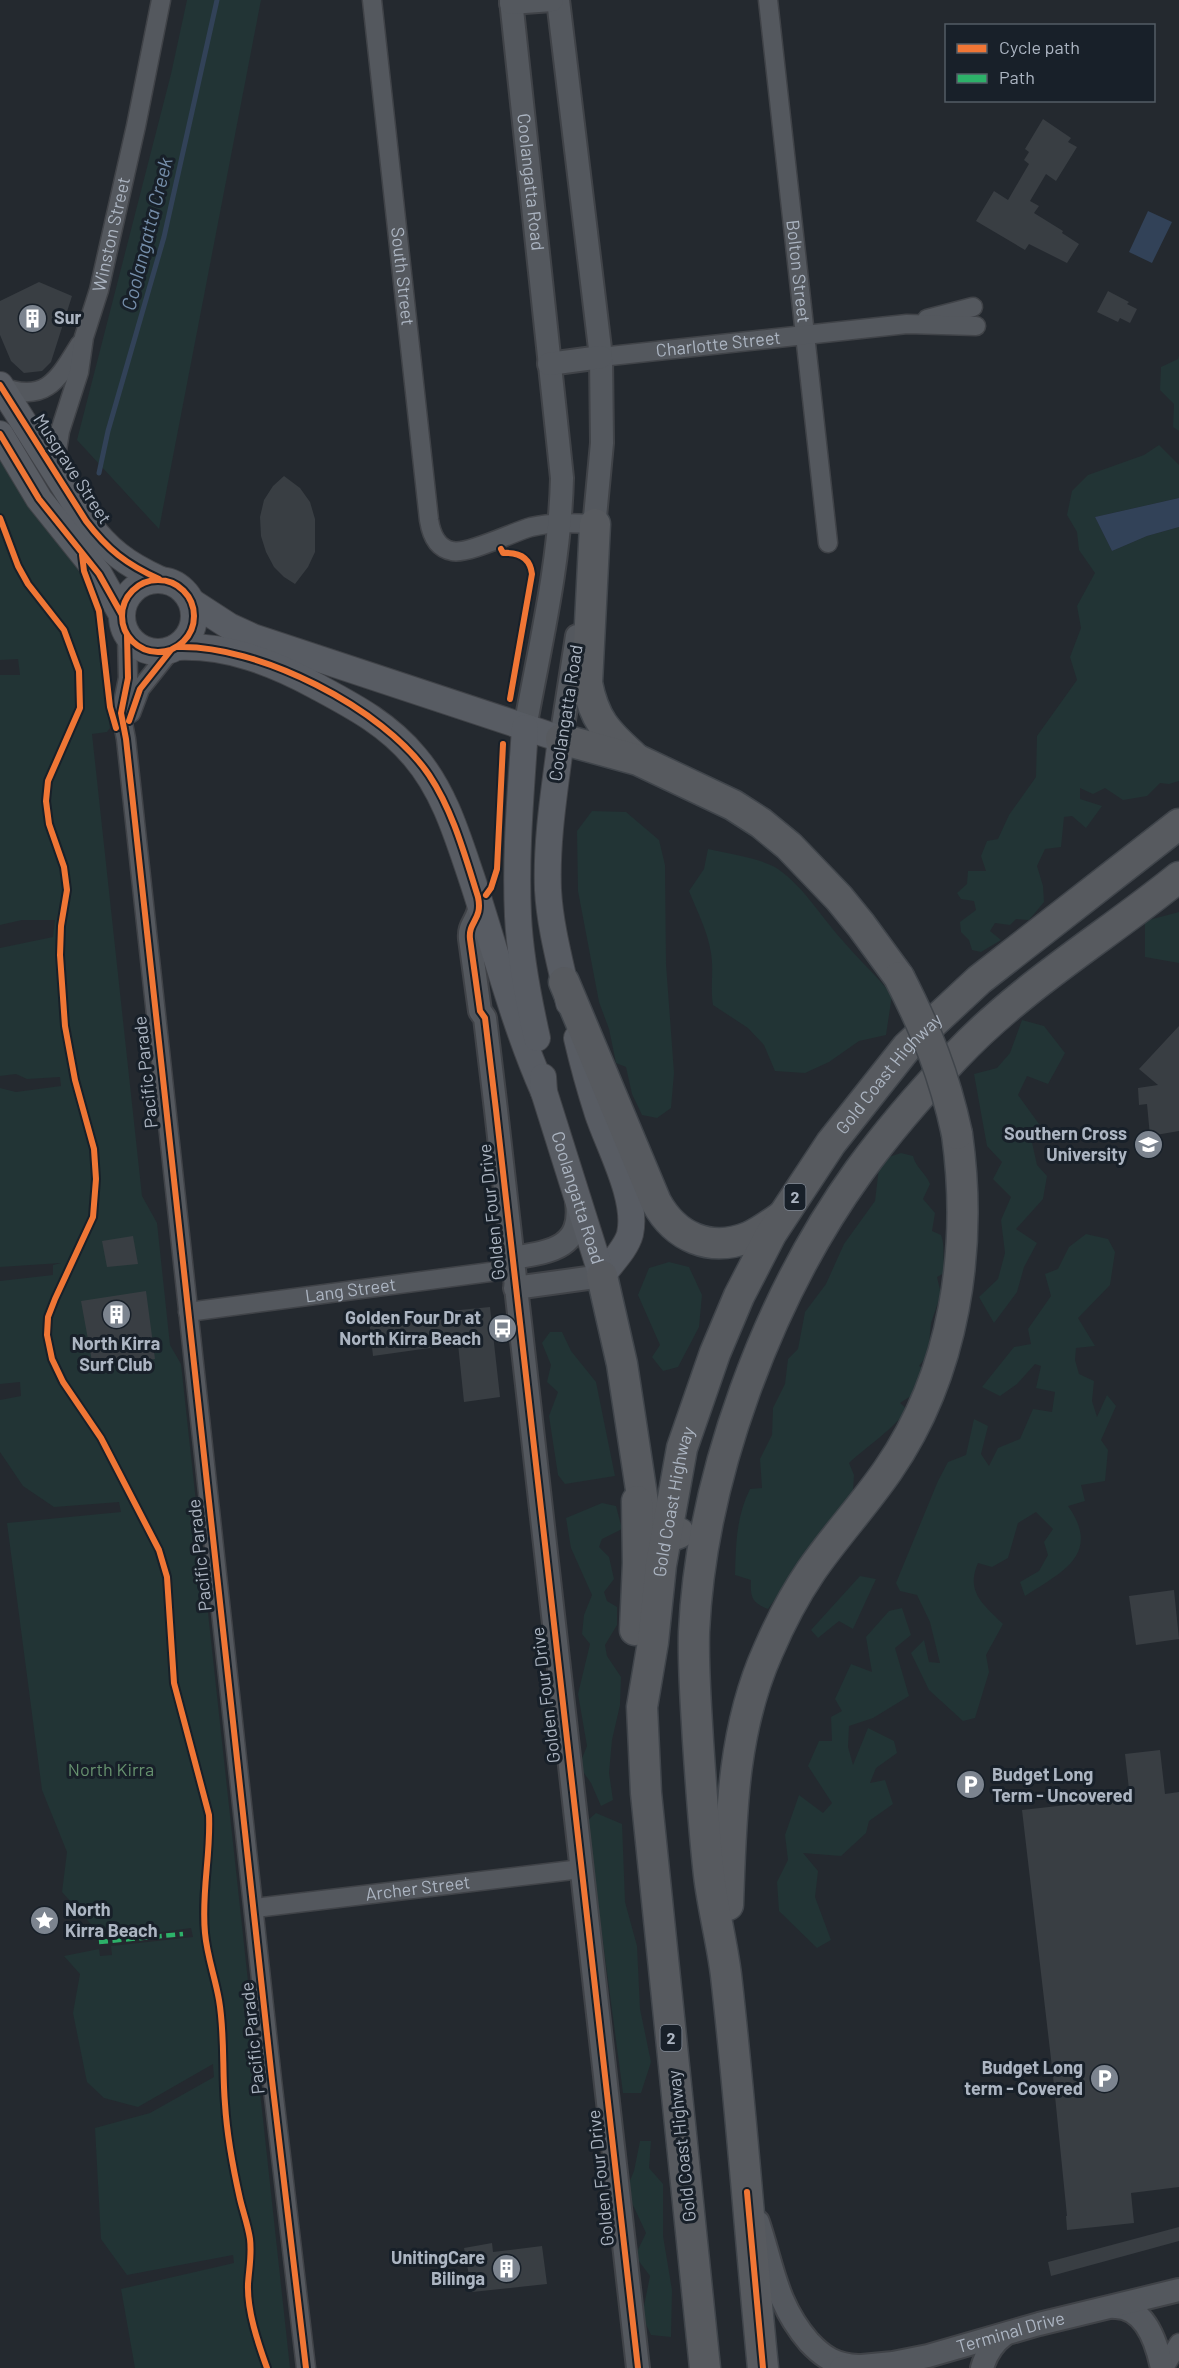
<svg xmlns="http://www.w3.org/2000/svg" width="1179" height="2368" font-family="Barlow,sans-serif">
  <style>
    .green { fill: #223435 }
    .water { fill: #324258 }
    .lines { fill: none; stroke-linecap: round; stroke-linejoin: round }
    .stream { stroke: #324258; stroke-width: 5 }
    .building { fill: #393e43 }
    .minor-casing { stroke: #404348; stroke-width: 21 }
    .tertiary-casing { stroke: #404348; stroke-width: 26 }
    .secondary-casing { stroke: #404348; stroke-width: 28 }
    .trunk-casing { stroke: #40454b; stroke-width: 33 }
    .minor { stroke: #54585e; stroke-width: 18 }
    .tertiary { stroke: #54585e; stroke-width: 22 }
    .secondary { stroke: #585c63; stroke-width: 26 }
    .trunk { stroke: #575a5f; stroke-width: 30 }
    .trunk-bridge-casing { stroke: #40454b; stroke-width: 33; stroke-linecap: butt }
    .trunk-bridge { stroke: #575a5f; stroke-width: 30 }
    .quiet { stroke: #2db169; stroke-width: 4.5; stroke-dasharray: 9 4.5; stroke-linecap: butt }
    .cycleway-casing { stroke: #182029; stroke-width: 10 }
    .cycleway { stroke: #f07635; stroke-width: 6 }
    .labels { text-anchor: middle; stroke-width: 6; stroke-linejoin: round; paint-order: stroke }
    .shield { fill: #182029; stroke: #808894; stroke-width: 1.5 }
    .shield-label { font-size: 16px; font-weight: bold; fill: #acb5c2 }
    .street-label { font-size: 18px; fill: #acb5c2; stroke: #182029 }
    .poi-label { font-size: 18px; font-weight: bold; fill: #acb5c2; stroke: #182029; text-anchor: end }
    .park-label { font-size: 18px; fill: #66916e; stroke: #182029 }
    .water-label { font-size: 20px; font-style: italic; fill: #758eaa; stroke: #182029 }
  </style>
  <rect width="100%" height="100%" fill="#24292f"/>
  <path class="green" d="M187,0H261L159,529L77,440L171,74Z
    M1179,355V431L1173,427L1174,404L1160,390L1161,367L1178,359Z
    M1159,445L1179,465V498L1095,517L1112,551L1147,536L1179,527V781L1169,784L1160,783L1147,796L1123,800L1105,788L1093,794L1080,788V799L1102,806L1086,828L1072,816L1064,817L1061,847L1045,849L1037,866L1043,886L1044,902L1029,920L1016,919L1010,925L995,923L990,931L1001,940L981,952L972,950L969,940L961,932L960,922L976,910L974,901L961,899L957,893L967,884L968,871H986L981,856L987,841L998,839L1009,815L1036,777L1037,736L1077,680L1070,657L1081,628L1077,606L1095,573L1079,550L1077,532L1067,515L1072,491L1088,475L1144,455Z
    M0,453L78,567L85,583L95,617L110,728L107,732L92,734L142,1196L157,1223L170,1345L181,1364L290,2368H135L121,2289L234,2263L233,2255L127,2275L101,2239L95,2128L150,2113L214,2077L213,2064L138,2107L104,2098L87,2082L73,2013L80,1974L64,1956L99,1949L100,1956L112,1955L111,1946L193,1937L191,1928L111,1939L110,1931L98,1932L62,1892L67,1852L42,1790L7,1523L121,1512L119,1502L54,1507L23,1486L0,1452V1400L21,1396L20,1382L0,1384V1281L53,1275V1265L61,1263L0,1267V1088L16,1092L61,1086L60,1077L27,1079L16,1074L0,1076V948L53,937L55,920H22L0,925V675H20L18,659L0,660Z
    M592,811L626,812L659,840L665,865L666,964L674,1073L671,1108L657,1118L642,1115L632,1094L626,1067L616,1063L609,1029L599,1002L578,891L577,831Z
    M708,849C726,853 764,859 778,869C805,888 821,917 843,941C859,960 877,976 892,995L886,1035L859,1041L829,1062L805,1073L775,1071L764,1045L748,1028L713,1005C710,988 714,971 711,953C708,932 697,911 689,891L704,869Z
    M1179,912V963L1145,957V921Z
    M1022,1020L1044,1026L1065,1053L1048,1084L1027,1076L1018,1095L1044,1131L1031,1138L1037,1165L1047,1176L1043,1199L1016,1229L1037,1243L1024,1267L1017,1292L994,1323L979,1297L998,1279L1005,1253L1001,1220L1011,1197L993,1179L1002,1162L987,1146L974,1074L997,1068L1010,1053Z
    M901,1153L913,1156C916,1168 925,1172 930,1184L923,1199L935,1213L932,1231L941,1235C946,1248 941,1258 946,1272L937,1277L941,1294L931,1323L928,1354L919,1366L926,1370L914,1394L900,1403L907,1409C894,1429 867,1446 849,1463L854,1475L853,1491L768,1609C752,1603 750,1597 751,1580L735,1575C736,1544 736,1517 750,1489L762,1488L760,1459L772,1435L773,1408L785,1384L788,1359L798,1349L805,1312L826,1284L844,1244L875,1201L879,1167L889,1157Z
    M1086,1234L1108,1239L1115,1252L1110,1285L1078,1318L1095,1346L1076,1348L1075,1360L1079,1374L1094,1381L1092,1401L1097,1417L1107,1395L1116,1406L1101,1440L1108,1450L1105,1481L1081,1485L1085,1501L1068,1506C1102,1554 1062,1572 1025,1596L1020,1582L1039,1571L1048,1555L1044,1542L1053,1529L1036,1512L1018,1523L1008,1558L992,1567L978,1563C965,1592 984,1605 1003,1624L986,1655L989,1672L975,1718L963,1721L929,1690L911,1653L924,1640L929,1662L940,1663L930,1622L917,1595L900,1591L896,1583L938,1481L948,1462L966,1455L974,1419L988,1426L981,1454L989,1466L998,1448L1020,1439L1033,1409L1052,1412L1055,1392L1036,1388L1041,1366L1035,1364L1017,1384L1000,1396L982,1387L1014,1347L1031,1344L1028,1329L1051,1296L1045,1274L1058,1269L1069,1247Z
    M669,1262L689,1267L702,1295L699,1327L678,1367L663,1371L652,1357L660,1345L638,1295L649,1268Z
    M550,1332H562L571,1351L596,1382L615,1476L565,1484L558,1475L549,1416L558,1392L547,1382L551,1365L542,1343Z
    M602,1503L616,1506L622,1529L602,1539L599,1547L609,1557L614,1579L604,1592L607,1601L617,1607V1625L605,1645L607,1656L621,1677L620,1705L612,1740L609,1773L613,1800L601,1806L591,1783L579,1766L587,1746L578,1694L590,1644L582,1634L584,1615L592,1595L571,1548L566,1518Z
    M860,1576L876,1579L853,1629L839,1621L818,1638L811,1630Z
    M902,1608L911,1635L895,1648L909,1696L873,1718L849,1726L848,1747L853,1765L868,1728L894,1741L897,1753L876,1768L870,1783L885,1780L893,1804L869,1821L866,1833L841,1856L803,1853L818,1871L815,1897L831,1940L817,1948L779,1911L777,1882L788,1860L785,1835L799,1795L823,1813L832,1803L808,1766L819,1741H832L831,1717L842,1711L835,1699L851,1664L872,1672L866,1637L889,1611Z
    M596,1813L622,1824L625,1902L637,1946L640,2009L651,2062L641,2093H623L587,1821Z
    M640,2141H651L649,2168L663,2184V2236L672,2290L671,2337L651,2335L642,2316L650,2276L635,2256L646,2233L626,2190L634,2171Z"/>
  <path class="water" d="M1148,211L1172,222L1152,263L1129,252Z
    M1179,498V527L1147,536L1112,551L1095,517Z"/>
  <g class="lines">
    <path class="stream" d="M99,473L108,431L164,237L217,0"/>
  </g>
  <path class="building" d="M1043,119L1071,138L1068,142L1077,147L1056,181L1046,174L1030,201L1039,206L1034,213L1063,231L1062,233L1079,244L1067,263L1029,244L1025,250L976,221L994,191L1008,200L1029,164L1024,160L1029,152L1025,149Z
    M39,282L72,296L51,362L42,371L24,373L11,361L0,335V301Z
    M1108,291L1129,302L1127,304L1137,309L1130,323L1120,318L1118,322L1097,312Z
    M284,476L300,488L310,502L315,519V552L308,567L295,584L284,577L274,567L266,552L261,536L260,517L264,500L273,486Z
    M1179,1026V1131L1150,1136L1147,1104L1139,1105L1138,1088L1158,1085L1139,1069Z
    M133,1236L138,1264L107,1267L102,1241Z
    M146,1291L155,1359L93,1367L81,1301Z
    M490,1307L500,1397L464,1402L458,1344L373,1356L369,1319Z
    M1174,1590L1179,1639L1136,1645L1129,1596Z
    M1160,1750L1165,1794L1179,1792V2187L1131,2193L1134,2223L1067,2230L1066,2216H1067L1053,2076L1022,1810L1130,1798L1125,1754Z
    M1179,2227V2241L1051,2276L1048,2262Z
    M492,2243L493,2252L542,2246L547,2284L472,2292L464,2248Z"/>
  <g class="lines">
    <defs>
      <g id="minor">
        <path id="s1" d="M372,0L429,520C431,533 436,548 452,551C467,555 513,532 531,527C553,522 573,523 595,524"/>
        <path id="s2" d="M768,0L828,543"/>
        <path d="M927,319L973,307"/>
        <path id="s3" d="M601,357L907,324L976,326"/>
        <path d="M0,386C46,405 59,378 80,344"/>
        <path id="s4" d="M54,469L60,431L79,372L84,337L99,290L136,126L161,0"/>
        <path d="M127,635L128,678L121,713L126,739L272,2080L306,2368"/>
        <path d="M131,713L140,689L171,650"/>
        <path id="s5" d="M188,1312L513,1269"/>
        <path id="s6" d="M255,1908L581,1869"/>
        <path d="M1164,2368L1179,2343"/>
      </g>
      <g id="tertiary">
        <path id="s7" d="M511,0L562,478C560,563 540,645 525,728"/>
        <path d="M558,0L601,357L602,443L593,538"/>
        <path d="M511,3L552,0"/>
        <path d="M549,364L601,357"/>
        <path d="M561,739L577,636"/>
        <path d="M478,897C483,920 468,921 470,939L480,1011L485,1018L496,1110L638,2368"/>
        <path d="M512,1258C549,1252 583,1249 577,1202"/>
        <path d="M515,1288L602,1276"/>
        <path d="M758,2222C773,2267 776,2304 809,2342C824,2358 836,2365 858,2366"/>
        <path d="M1114,2307C1146,2306 1157,2344 1162,2368"/>
        <path id="s8" d="M841,2368L893,2363L928,2356L1039,2324L1179,2290"/>
        <path d="M982,2368C986,2354 992,2344 1004,2335"/>
      </g>
      <g id="secondary">
        <path d="M0,385L86,521C108,550 126,564 159,579"/>
        <path d="M0,434L39,499L99,574L122,615"/>
        <circle cx="158" cy="616" r="36"/>
        <path d="M192,602L229,626L253,637L561,739C555,788 546,839 548,890C550,927 561,966 569,1003"/>
        <path d="M177,647C227,645 272,662 316,686C353,706 388,724 415,757C444,791 457,835 471,876C495,948 513,1022 544,1092"/>
        <path d="M525,728C521,791 515,853 518,916C520,957 528,998 537,1038"/>
        <path d="M577,1038C583,1064 590,1089 598,1114C609,1147 638,1199 630,1234C626,1249 611,1263 602,1276"/>
        <path id="s9" d="M543,1077L544,1092L602,1276"/>
      </g>
      <g id="trunk">
        <path d="M595,524L587,683C594,719 606,732 633,756"/>
        <path d="M561,739L638,760L733,805L761,823L789,846L839,898L861,925L899,977"/>
        <path d="M564,982L656,1202C675,1237 710,1253 749,1237C760,1232 771,1224 781,1217"/>
        <path d="M602,1276L622,1364L644,1509C649,1526 660,1542 679,1533"/>
        <path d="M635,1630L638,1563L637,1501"/>
        <path d="M728,1905C731,1819 732,1731 768,1651C780,1623 794,1596 811,1571C835,1536 864,1505 888,1470C955,1373 973,1249 957,1134"/>
        <path id="s10" d="M705,2368L646,1793L642,1707L653,1642L661,1565L682,1448L715,1353L739,1296L771,1234L831,1143L907,1047L979,980L1179,824"/>
        <path d="M763,2368C750,2237 741,2106 726,1975C722,1942 713,1909 709,1875C704,1831 701,1786 698,1741C696,1705 693,1669 694,1632C701,1477 768,1297 859,1171C888,1131 922,1092 956,1056C1022,986 1105,937 1179,877"/>
      </g>
    </defs>
    <use href="#minor" class="minor-casing"/>
    <use href="#tertiary" class="tertiary-casing"/>
    <use href="#secondary" class="secondary-casing"/>
    <use href="#trunk" class="trunk-casing"/>
    <use href="#minor" class="minor"/>
    <use href="#tertiary" class="tertiary"/>
    <use href="#secondary" class="secondary"/>
    <use href="#trunk" class="trunk"/>
    <defs>
      <path id="trunk-bridge" d="M899,977C927,1032 944,1074 957,1134"/>
    </defs>
    <use href="#trunk-bridge" class="trunk-bridge-casing"/>
    <use href="#trunk-bridge" class="trunk-bridge"/>
    <path class="quiet" d="M99,1942L183,1934"/>
    <defs>
      <path id="cycleway" d="M0,385L86,521C108,550 126,564 159,579
        M0,434L39,499L99,574L122,615
        M0,518L18,566L28,584L64,630L79,671L80,708L48,781L46,801L49,824L64,867L67,890L61,926L60,955L65,1026L75,1080L94,1149L96,1179L93,1217L55,1299L48,1317L47,1335L52,1359L63,1382L101,1438L159,1550L167,1577L174,1683L209,1815C211,1855 201,1892 205,1933C207,1956 215,1977 219,2000C225,2035 222,2069 225,2104C227,2136 233,2168 240,2199C243,2212 248,2225 250,2239C252,2255 249,2268 248,2284C247,2311 258,2343 267,2368
        M501,549L503,553C518,552 530,557 532,574L510,699
        M82,555L84,571L99,611L110,707L116,728
        M122 616a36 36 0 1 1 72 0a36 36 0 1 1-72 0Z
        M127,635L128,678L121,713L126,739L272,2080L306,2368
        M177,647C257,644 384,708 429,775C453,811 465,856 478,897C483,920 468,921 470,939L480,1011L485,1018L496,1110L638,2368
        M129,721L140,689L171,650
        M486,895L491,888L497,869L503,744
        M747,2192L763,2368"/>
    </defs>
    <use href="#cycleway" class="cycleway-casing"/>
    <use href="#cycleway" class="cycleway"/>
  </g>
  <defs>
    <symbol id="building-disc" viewBox="-11 -11 22 22"><circle r="9.5" fill="#7c848f" stroke="#182029"/><path d="M-4-6H4V6H1V3H-1V6H-4ZM-2.5-4.3h1.7v1.8h-1.7ZM.8-4.3h1.7v1.8H.8ZM-2.5-1h1.7V.8h-1.7ZM.8-1h1.7V.8H.8Z" fill="#fff"/></symbol>
    <symbol id="university-disc" viewBox="-11 -11 22 22"><circle r="9.5" fill="#7c848f" stroke="#182029"/><path d="M0-5L7-2L0 1L-7-2ZM-4 1L0 2.5L4 1V4Q0 6-4 4Z" fill="#fff"/></symbol>
    <symbol id="bus-disc" viewBox="-11 -11 22 22"><circle r="9.5" fill="#7c848f" stroke="#182029"/><path d="M-5-6H5V4H4V6H2V4H-2V6H-4V4H-5ZM-3.5-4V0h7V-4ZM-3.5 1.2v1.5H-2V1.2ZM2 1.2v1.5H3.5V1.2Z" fill="#fff"/></symbol>
    <symbol id="parking-disc" viewBox="-11 -11 22 22"><circle r="9.5" fill="#7c848f" stroke="#182029"/><path d="M-3.5-5.5H1a3.5 3.5 0 0 1 0 7H-1V5.5H-3.5ZM-1-3.4V-.6H.8a1.4 1.4 0 0 0 0-2.8Z" fill="#fff"/></symbol>
    <symbol id="sight-disc" viewBox="-11 -11 22 22"><circle r="9.5" fill="#7c848f" stroke="#182029"/><path d="M0-6L1.8-2.2L6-1.7L2.9 1.2L3.7 5.4L0 3.3L-3.7 5.4L-2.9 1.2L-6-1.7L-1.8-2.2Z" fill="#fff"/></symbol>
  </defs>
  <g fill-rule="evenodd">
    <use href="#building-disc" x="16" y="302" width="33" height="33"/>
    <use href="#university-disc" x="1132" y="1128" width="33" height="33"/>
    <use href="#building-disc" x="100" y="1298" width="33" height="33"/>
    <use href="#bus-disc" x="486" y="1312" width="33" height="33"/>
    <use href="#parking-disc" x="954" y="1768" width="33" height="33"/>
    <use href="#sight-disc" x="28" y="1904" width="33" height="33"/>
    <use href="#parking-disc" x="1088" y="2062" width="33" height="33"/>
    <use href="#building-disc" x="490" y="2252" width="33" height="33"/>
  </g>
  <g class="labels">
    <g class="shield">
      <rect x="784.5" y="1184" width="21" height="26" rx="4.5"/>
      <rect x="660.5" y="2025" width="21" height="26" rx="4.5"/>
    </g>
    <g class="shield-label">
      <text x="795" y="1203">2</text>
      <text x="671" y="2044">2</text>
    </g>
    <g class="street-label">
      <text dy="6" stroke="none"><textPath href="#s7" startOffset="183">Coolangatta Road</textPath></text>
      <text dy="6" stroke="none"><textPath href="#s4" startOffset="242">Winston Street</textPath></text>
      <text dy="6" stroke="none"><textPath href="#s2" startOffset="273">Bolton Street</textPath></text>
      <text dy="6" stroke="none"><textPath href="#s1" startOffset="278">South Street</textPath></text>
      <text dy="6" stroke="none"><textPath href="#s3" startOffset="118">Charlotte Street</textPath></text>
      <text transform="translate(72 469) rotate(57)" y="6">Musgrave Street</text>
      <text transform="translate(566 713) rotate(-81)" y="6">Coolangatta Road</text>
      <text transform="translate(146 1072) rotate(-96)" y="6">Pacific Parade</text>
      <text dy="6" stroke="none"><textPath href="#s10" startOffset="1358">Gold Coast Highway</textPath></text>
      <text dy="6" stroke="none"><textPath href="#s9" startOffset="126">Coolangatta Road</textPath></text>
      <text transform="translate(492 1212) rotate(-96)" y="6">Golden Four Drive</text>
      <text dy="6" stroke="none"><textPath href="#s5" startOffset="164">Lang Street</textPath></text>
      <text dy="6" stroke="none"><textPath href="#s10" startOffset="872">Gold Coast Highway</textPath></text>
      <text transform="translate(200 1555) rotate(-96)" y="6">Pacific Parade</text>
      <text transform="translate(546 1695) rotate(-97)" y="6">Golden Four Drive</text>
      <text dy="6" stroke="none"><textPath href="#s6" startOffset="164">Archer Street</textPath></text>
      <text transform="translate(253 2038) rotate(-96)" y="6">Pacific Parade</text>
      <text transform="translate(682 2146) rotate(-96)" y="6">Gold Coast Highway</text>
      <text transform="translate(601 2178) rotate(-96)" y="6">Golden Four Drive</text>
      <text dy="6" stroke="none"><textPath href="#s8" startOffset="174">Terminal Drive</textPath></text>
    </g>
    <g class="poi-label">
      <text x="54" y="324" text-anchor="start">Sur</text>
      <text x="1127" y="1140">Southern Cross<tspan x="1127" dy="21">University</tspan></text>
      <text x="481" y="1324">Golden Four Dr at<tspan x="481" dy="21">North Kirra Beach</tspan></text>
      <text x="116" y="1350" text-anchor="middle">North Kirra<tspan x="116" dy="21">Surf Club</tspan></text>
      <text x="992" y="1781" text-anchor="start">Budget Long<tspan x="992" dy="21">Term - Uncovered</tspan></text>
      <text x="65" y="1916" text-anchor="start">North<tspan x="65" dy="21">Kirra Beach</tspan></text>
      <text x="1083" y="2074">Budget Long<tspan x="1083" dy="21">term - Covered</tspan></text>
      <text x="485" y="2264">UnitingCare<tspan x="485" dy="21">Bilinga</tspan></text>
    </g>
    <g class="park-label">
      <text x="111" y="1776">North Kirra</text>
    </g>
    <g class="water-label">
      <text transform="translate(147 234) rotate(-76)" y="7">Coolangatta Creek</text>
    </g>
  </g>
  <rect x="945" y="24" width="210" height="78" fill="#182029" stroke="#535c66" stroke-width="1.5"/>
  <rect x="957" y="44" width="30" height="9" fill="#f07635" stroke="#535c66" stroke-width="1.5"/>
  <text x="999" y="54" font-size="18" fill="#acb5c2">Cycle path</text>
  <rect x="957" y="74" width="30" height="9" fill="#2db169" stroke="#535c66" stroke-width="1.5"/>
  <text x="999" y="84" font-size="18" fill="#acb5c2">Path</text>
</svg>
